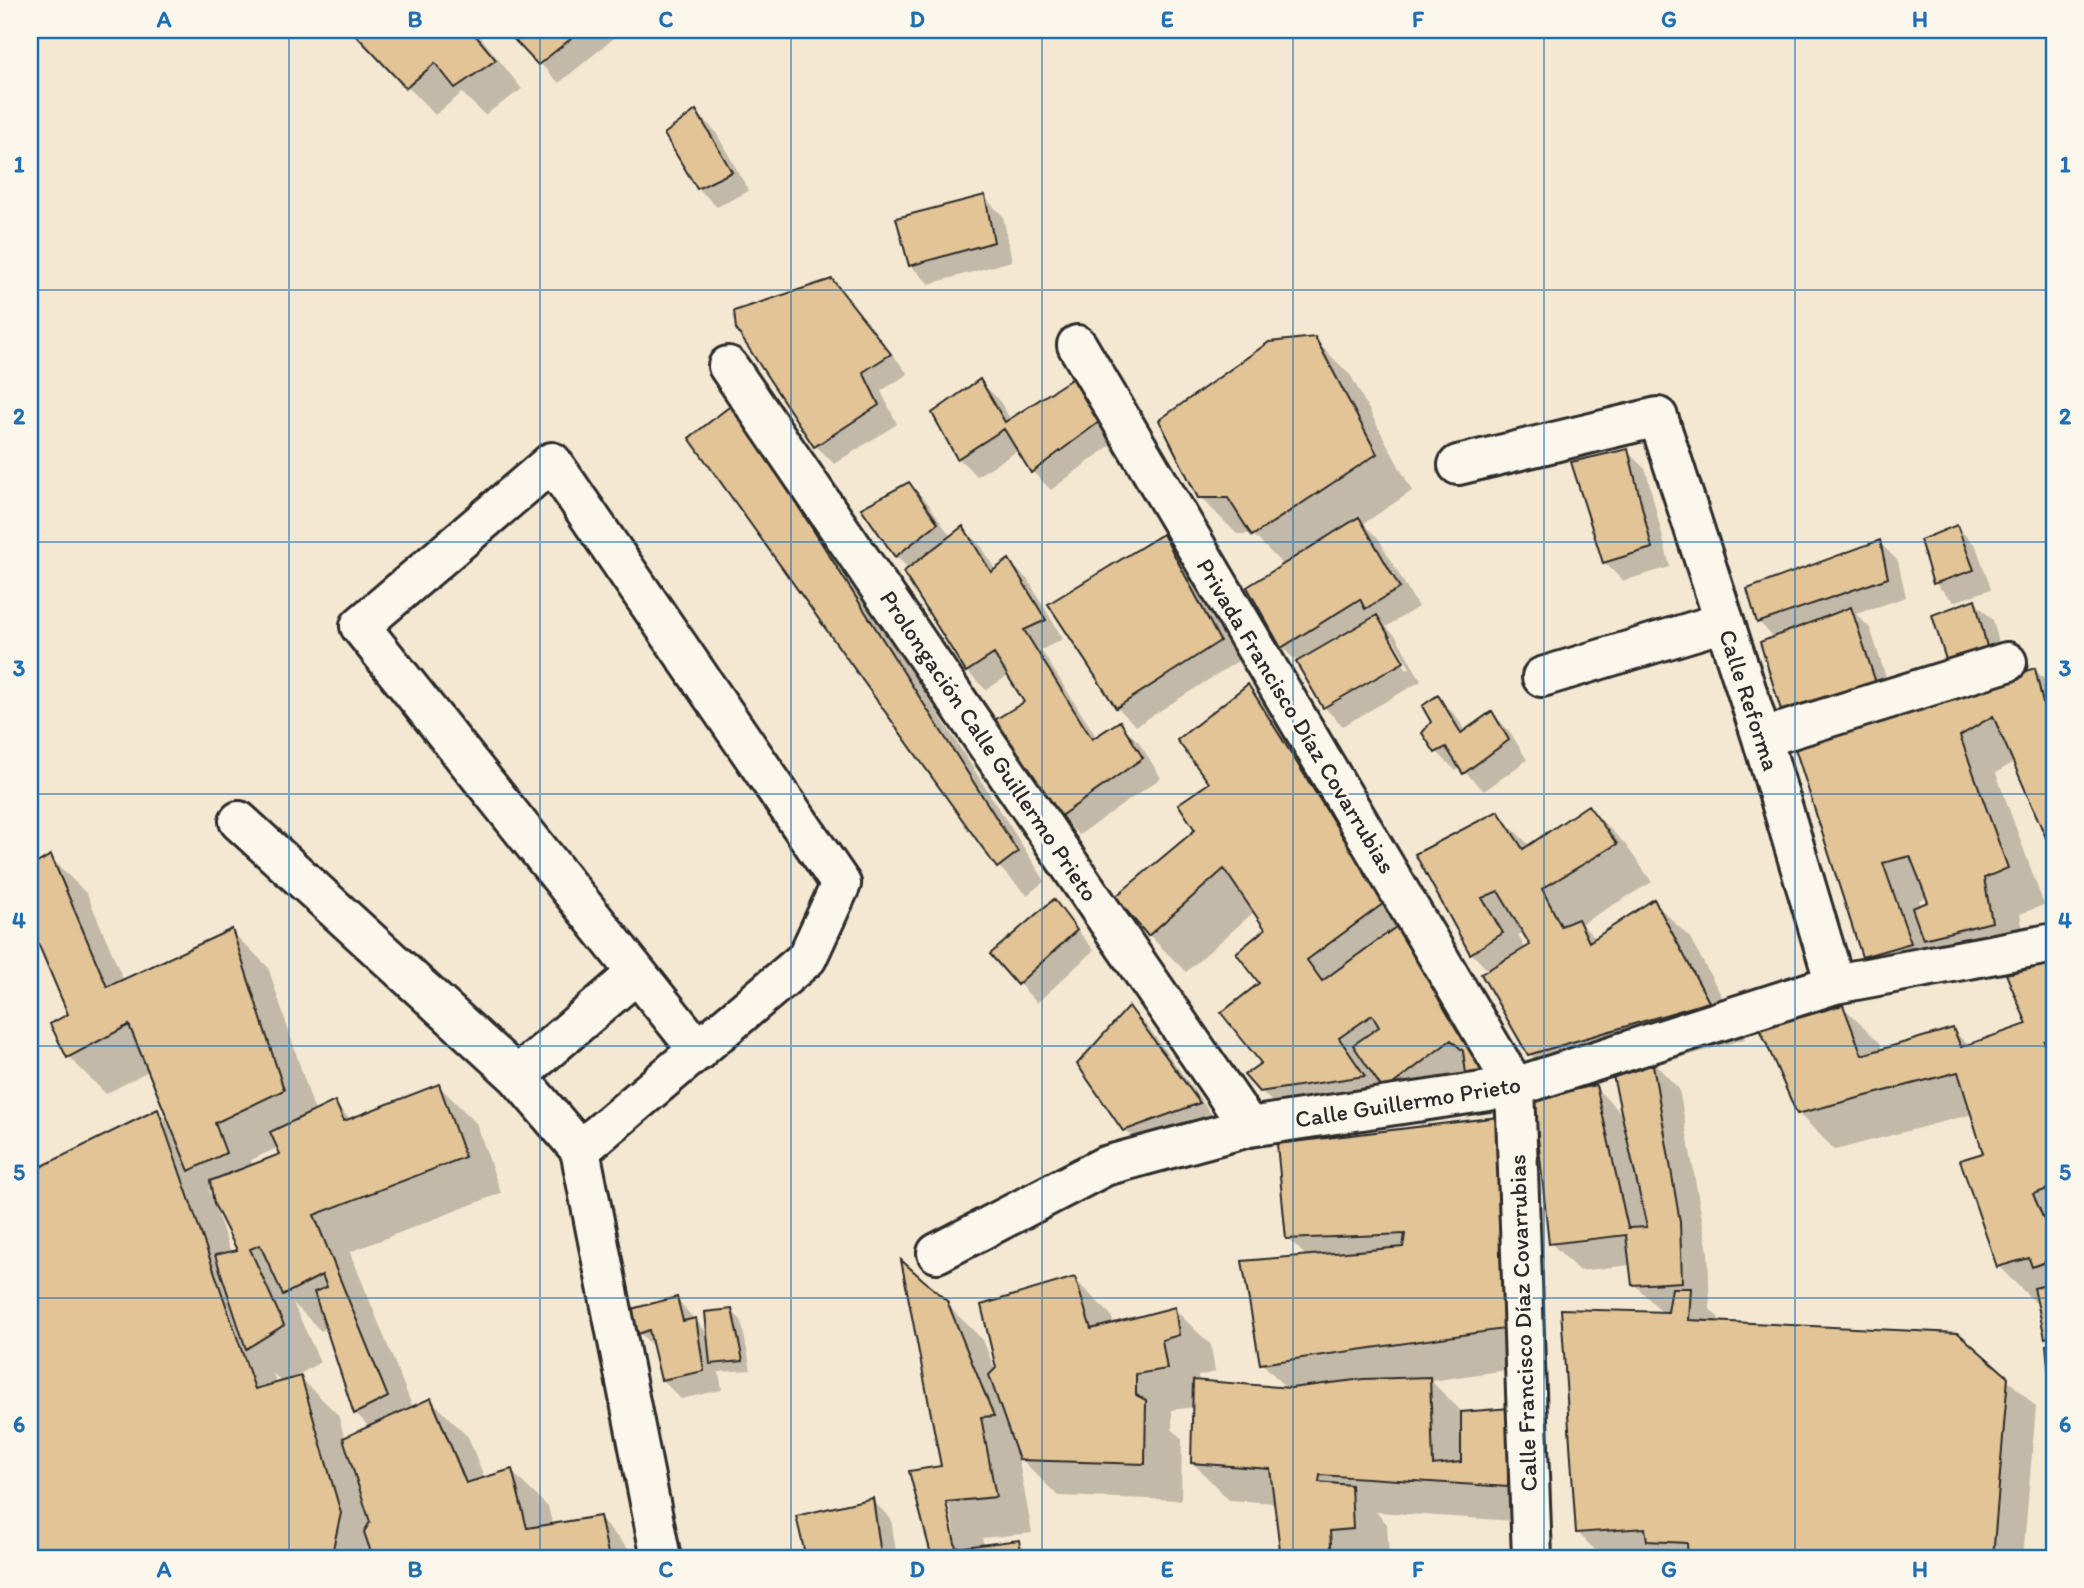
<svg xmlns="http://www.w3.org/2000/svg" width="2084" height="1588" font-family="Itim,sans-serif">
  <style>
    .shadow { fill: #0003; fill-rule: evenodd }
    .building { fill: #e2c496; stroke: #2b2b2b; stroke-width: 2 }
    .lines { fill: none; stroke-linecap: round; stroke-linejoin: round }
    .minor-casing { stroke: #2b2b2b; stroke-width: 44 }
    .minor { stroke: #fbf7ec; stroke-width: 38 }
    .grid { fill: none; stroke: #1f6fb2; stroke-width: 2; stroke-opacity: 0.55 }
    .labels { text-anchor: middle; stroke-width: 5; stroke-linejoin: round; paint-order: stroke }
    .street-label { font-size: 24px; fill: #2b2b2b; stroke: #fbf7ec }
    .neatline { fill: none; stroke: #1f6fb2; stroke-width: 2.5 }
    .grid-label { font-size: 23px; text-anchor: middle; font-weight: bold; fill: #1f6fb2 }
  </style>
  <rect width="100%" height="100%" fill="#f4e8d2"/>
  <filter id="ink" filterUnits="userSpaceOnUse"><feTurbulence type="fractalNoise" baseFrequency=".0143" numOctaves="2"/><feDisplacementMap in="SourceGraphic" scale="14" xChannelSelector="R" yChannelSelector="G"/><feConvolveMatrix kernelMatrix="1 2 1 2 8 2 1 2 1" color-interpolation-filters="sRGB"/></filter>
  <g filter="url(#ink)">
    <path class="shadow" d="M354,30H475L522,89L485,115L462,93L435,115Z
      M502,30H624L559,83L509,31L506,34Z
      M696,112L715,131L749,191L717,207L698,188Z
      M984,197L1003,216L1012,261L929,284L910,265Z
      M831,281L851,301L908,374L881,391L897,424L834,464L815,445Z
      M1314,339L1351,376L1412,491L1363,524L1378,538L1418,607L1386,627L1396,636L1421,681L1343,726L1324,707L1299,664L1282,647L1284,566L1253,534H1237L1200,497ZM1388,637H1392L1410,668L1407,670Z
      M1073,380L1092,399L1035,468V472L1106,418L1120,438L1051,490L1033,472L1019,450L977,476L958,458L980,381L999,400L1011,420Z
      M761,435L1045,881L1027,895L999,867L691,438Z
      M1627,451L1646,470L1670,567L1623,581L1604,562Z
      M909,484L928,503L951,537L963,528L982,547L996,571L1009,562L1028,580L1063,639L1041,650L1097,738L1120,724L1139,742L1161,778L1079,835L1060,816L1026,702L1009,675L986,690L967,671L909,569L896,556Z
      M1957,527L1976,546L1991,589L1954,602L1935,583Z
      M1163,537L1182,555L1238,661L1136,726L1117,707Z
      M1879,542L1898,561L1906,597L1856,614L1870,628L1896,708L2035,670L2054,689V851L2015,761L1996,773L2044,905L2020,914L2028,959L1901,993L1864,956L1774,638L1759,622ZM1928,897L1930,903L1921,906L1919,900Z
      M1974,601L1993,620L2005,666L1968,681Z
      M1248,687L1285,723L1529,1112L1475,1087L1422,1126L1389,1093L1298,1128L1261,1091V983L1267,930L1255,911L1186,972L1149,935L1197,830Z
      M1437,697L1456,716L1466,732L1492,713L1510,732L1527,760L1484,791L1461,768L1456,771L1437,752L1433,722Z
      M1588,807L1625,844L1652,882L1581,924L1596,939L1654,902L1690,938L1745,1039L1656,1065L1679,1089L1708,1252L1710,1309L1719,1318L1718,1323L2007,1379L2036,1407L2023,1558H1603L1577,1532L1663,1313L1634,1284L1631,1265L1579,1271L1551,1243L1569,1093L1530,1054L1489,971L1471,953L1497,813L1530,846ZM1524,932L1533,946L1526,950L1518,935ZM1615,1077L1624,1116L1595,1087L1572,1092L1571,1089Z
      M51,858L87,894L124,981L231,931L268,967L315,1112L334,1103L351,1120L439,1086L476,1123L501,1193L350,1252L413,1408L431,1400L468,1437L485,1479L511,1471L548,1507L553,1526L599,1518L637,1558H30V1174L157,1111L172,1126L150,1070L106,1094L69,1057L70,1015L30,920V869ZM279,1147L282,1155L253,1166L251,1160ZM208,1188L214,1194L216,1204L214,1205ZM214,1205H217L239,1251L231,1253ZM293,1303L321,1331L327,1327L356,1413L370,1428L345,1439L338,1415L301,1378L292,1379L320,1362ZM273,1373L282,1383L277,1385Z
      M1053,901L1094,950L1037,1003L992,955Z
      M2054,965V1344L2047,1337L2039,1301L2035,1302L1998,1266L1985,1154L1973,1114L1835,1150L1798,1113L1843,1007L1880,1043L1882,1051L1953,1030L1969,1046L2029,1025L2008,975Z
      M1129,1009L1148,1027L1217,1122L1144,1149L1125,1130Z
      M1498,1119L1540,1365L1431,1381L1464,1414L1509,1410L1544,1523L1376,1512L1387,1524L1389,1558H1283L1276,1503L1229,1500L1193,1463L1194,1407L1172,1410V1429L1182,1439L1181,1500L1058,1496L1018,1456L1032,1533L982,1538L984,1546L1018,1542L1034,1558H934L911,1473L943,1468L945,1303L983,1340L997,1375L1074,1279L1111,1315L1114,1325L1174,1309L1211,1345L1215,1372L1198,1376L1199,1382L1288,1390L1262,1363L1307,1257L1288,1238ZM948,1500L955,1534L952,1535L944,1501Z
      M676,1299L709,1335L732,1311L741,1320L751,1370L719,1372L722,1390L681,1399L662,1380L655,1349L640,1333Z
      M872,1500L891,1519L897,1558H808L798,1517Z"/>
    <path class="building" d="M351,30H471L496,60L455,88L435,63L406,88Z
      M511,30H582L538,65L507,32Z
      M696,110L732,172L697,189L664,134Z
      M985,195L994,242L909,266L896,218Z
      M832,279L891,354L863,372L879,405L814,447L736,329L734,311Z
      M1315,337L1377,454L1252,536L1228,498H1198L1159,420L1269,342Z
      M1073,378L1103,419L1031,473L1004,429L957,459L932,413L980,379L1005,422Z
      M733,404L1018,852L997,868L689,438Z
      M1628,449L1652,548L1603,563L1571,462Z
      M909,482L938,523L895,557L861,508Z
      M1359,517L1400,588L1365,609L1360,599L1281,648L1247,587Z
      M1957,525L1974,570L1933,584L1920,540Z
      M963,526L991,572L1009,559L1046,620L1024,630L1092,739L1120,721L1143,758L1059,817L993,721L1024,702L994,654L966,672L903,572Z
      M1163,534L1220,641L1116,708L1048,604Z
      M1880,540L1888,578L1757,623L1747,589Z
      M1975,599L1987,647L1947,663L1932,615Z
      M1851,607L1878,689L1785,723L1760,642Z
      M1377,615L1404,662L1323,708L1296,662Z
      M2035,668L2044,708L2054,707V856L1993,716L1960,736L2008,868L1984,878L1992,922L1923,939L1912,908L1928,902L1910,856L1883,863L1911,943L1862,957L1794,745Z
      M1248,684L1384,903L1307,960L1322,981L1396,927L1494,1075L1467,1081L1463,1051L1451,1040L1384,1091L1353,1045L1379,1027L1372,1015L1339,1038L1365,1076L1259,1092L1244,1075L1261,1063L1221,1013L1259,983L1236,953L1265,929L1224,869L1148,936L1115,897L1195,830L1178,804L1209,783L1177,740Z
      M1438,695L1461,733L1492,711L1509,740L1463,774L1446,747L1435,753L1422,733L1431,722L1422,706Z
      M1588,805L1617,844L1542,889L1561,926L1578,919L1589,942L1654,899L1709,1002L1528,1055L1481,974L1530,945L1498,891L1482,898L1503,933L1470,954L1415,854L1498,811L1523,849Z
      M51,855L107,987L232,929L284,1090L215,1123L226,1153L189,1171L129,1025L67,1058L50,1024L68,1014L30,924V867Z
      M1054,899L1077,930L1017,985L990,954Z
      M2054,963V1037L2044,1041L2054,1078V1187L2033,1194L2054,1243V1259L2032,1267L2029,1258L1997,1267L1960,1160L1983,1153L1958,1072L1797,1114L1760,1029L1843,1005L1862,1055L1953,1028L1961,1047L2027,1024L2006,974Z
      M1129,1006L1200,1103L1123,1131L1077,1064Z
      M1652,1059L1680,1222L1682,1282L1632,1285L1626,1235L1549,1244L1534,1099L1596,1085L1628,1228L1647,1227L1613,1076Z
      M439,1084L465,1157L314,1215L388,1397L354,1414L314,1292L327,1287L322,1275L283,1295L260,1245L250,1249L284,1325L246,1349L215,1255L237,1250L214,1204L210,1181L280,1154L270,1132L335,1101L344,1121Z
      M158,1109L255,1389L301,1376L341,1513L331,1558H30V1172Z
      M1499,1117L1504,1329L1260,1364L1242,1261L1403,1247L1405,1234L1286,1239L1277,1144Z
      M901,1260L947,1301L994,1416L981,1417L996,1497L946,1502L956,1548L1019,1540L1022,1558H932L909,1471L941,1466Z
      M1075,1277L1091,1329L1175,1307L1179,1335L1162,1340L1167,1369L1136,1374V1395L1146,1400L1145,1464L1019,1460L989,1375L996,1368L981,1305Z
      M2054,1283V1336L2045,1338L2034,1288Z
      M1672,1288H1691L1689,1320L1958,1333L2008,1377L1993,1558H1688L1687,1543L1647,1541L1645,1528L1576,1533L1561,1309L1668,1312Z
      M677,1297L683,1321L696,1318L704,1371L661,1380L649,1330L638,1334L631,1309Z
      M732,1309L743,1361L710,1364L705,1312Z
      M2054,1343V1385H2050L2046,1345Z
      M1430,1377L1433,1465L1461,1462V1412L1510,1408L1508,1487L1320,1475L1319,1482L1351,1485L1353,1529L1330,1531L1332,1558H1281L1270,1469L1191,1463L1193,1380L1291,1388L1363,1379Z
      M431,1398L466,1483L512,1469L527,1528L600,1516L609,1558H373L364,1532L370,1522L343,1438Z
      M873,1498L881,1555L869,1558H806L796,1516Z"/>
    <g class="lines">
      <defs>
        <path id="minor" d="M1077,345L1515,1087L1532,1558
          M728,366L1249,1127
          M1458,465L1658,417L1762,738L1835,984
          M1542,677L1724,622
          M1762,738L2007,662
          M239,821L517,1076L580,1150
          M517,1076L637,973
          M937,1253L1105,1166L1249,1127L1515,1087L1835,984L2054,943
          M661,1558L580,1150L807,958L841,884L552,462L360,626L699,1051"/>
      </defs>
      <use href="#minor" class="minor-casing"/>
      <use href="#minor" class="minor"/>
    </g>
  </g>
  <path class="grid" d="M289,30V1558M540,30V1558M791,30V1558M1042,30V1558M1293,30V1558M1544,30V1558M1795,30V1558M30,290H2054M30,542H2054M30,794H2054M30,1046H2054M30,1298H2054"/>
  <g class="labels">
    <g class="street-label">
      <text transform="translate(1749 700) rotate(72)" y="8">Calle Reforma</text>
      <text transform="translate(1296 716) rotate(59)" y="8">Privada Francisco Díaz Covarrubias</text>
      <text transform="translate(989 746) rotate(56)" y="8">Prolongación Calle Guillermo Prieto</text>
      <text transform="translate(1408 1102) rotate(-9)" y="8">Calle Guillermo Prieto</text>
      <text transform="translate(1523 1323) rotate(-92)" y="8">Calle Francisco Díaz Covarrubias</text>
    </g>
  </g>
  <rect width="2084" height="1588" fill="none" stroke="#fbf7ec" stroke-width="77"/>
  <rect x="38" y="38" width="2008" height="1512" class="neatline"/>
  <g class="grid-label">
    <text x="164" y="27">A</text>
    <text x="415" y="27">B</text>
    <text x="666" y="27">C</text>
    <text x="917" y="27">D</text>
    <text x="1167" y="27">E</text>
    <text x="1418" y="27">F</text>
    <text x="1669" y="27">G</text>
    <text x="1920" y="27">H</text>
    <text x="19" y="172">1</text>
    <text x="2065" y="172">1</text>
    <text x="19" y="424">2</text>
    <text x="2065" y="424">2</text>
    <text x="19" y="676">3</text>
    <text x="2065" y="676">3</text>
    <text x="19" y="928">4</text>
    <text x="2065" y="928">4</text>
    <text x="19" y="1180">5</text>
    <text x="2065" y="1180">5</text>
    <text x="19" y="1432">6</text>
    <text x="2065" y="1432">6</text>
    <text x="164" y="1577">A</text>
    <text x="415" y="1577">B</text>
    <text x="666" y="1577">C</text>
    <text x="917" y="1577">D</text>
    <text x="1167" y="1577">E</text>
    <text x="1418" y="1577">F</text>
    <text x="1669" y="1577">G</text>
    <text x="1920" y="1577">H</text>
  </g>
</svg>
